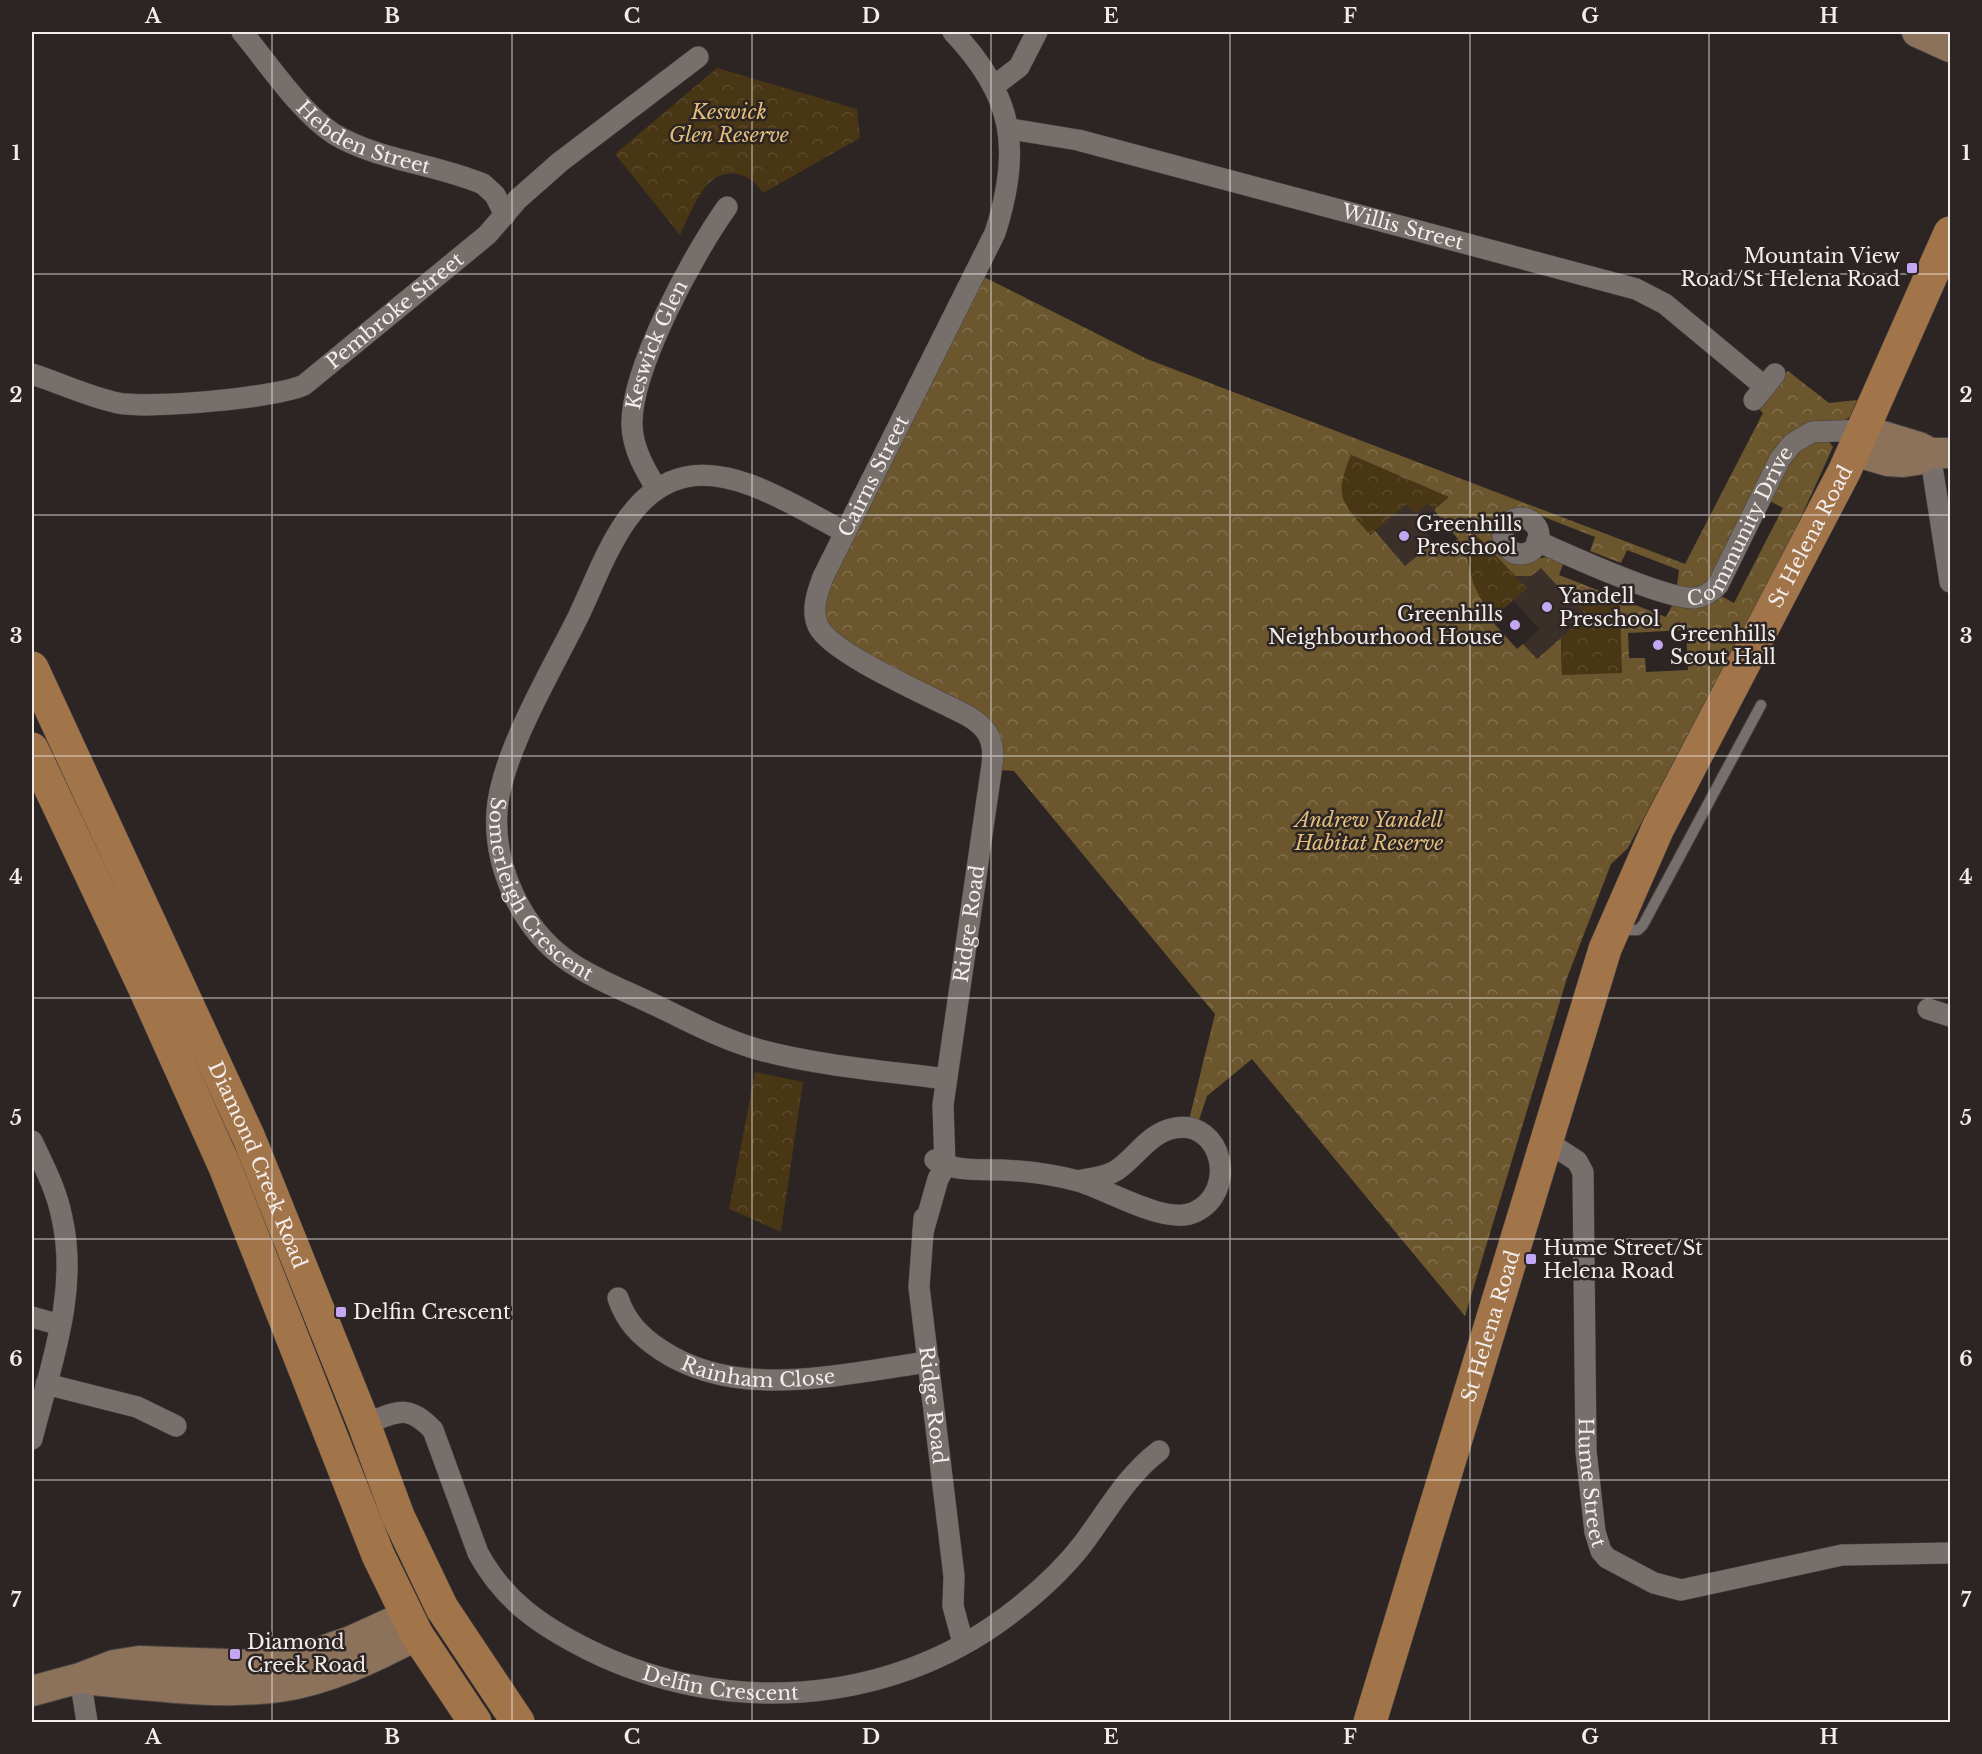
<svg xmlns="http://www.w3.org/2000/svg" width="1982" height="1754" font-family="'Libre Baskerville',serif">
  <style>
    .built { fill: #3b2f2a }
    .forest { fill: url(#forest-crowns); fill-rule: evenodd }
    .park { fill: url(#park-crowns) }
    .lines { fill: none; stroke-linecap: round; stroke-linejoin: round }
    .lane-casing { stroke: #494442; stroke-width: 12 }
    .street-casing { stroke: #494442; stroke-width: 22 }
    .secondary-casing { stroke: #494442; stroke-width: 32 }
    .primary-casing { stroke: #494442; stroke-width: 34 }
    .lane { stroke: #776f6c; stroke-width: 10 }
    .street { stroke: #776f6c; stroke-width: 21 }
    .secondary { stroke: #8c715b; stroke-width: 30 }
    .primary { stroke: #a27449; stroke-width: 33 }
    .grid { fill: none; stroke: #f2edeb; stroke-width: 1.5; stroke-opacity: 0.55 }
    .poi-dot { fill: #c3a7f2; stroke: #2c2523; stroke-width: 2 }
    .labels { text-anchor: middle; stroke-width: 5; stroke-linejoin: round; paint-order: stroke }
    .park-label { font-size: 20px; font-style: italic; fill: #e3be7c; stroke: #2c2523 }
    .street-label { font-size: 20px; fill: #f2edeb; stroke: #2c2523 }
    .poi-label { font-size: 20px; fill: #f2edeb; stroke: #2c2523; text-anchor: start }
    .neatline { fill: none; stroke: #f2edeb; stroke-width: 2 }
    .grid-label { font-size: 20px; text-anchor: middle; font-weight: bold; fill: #f2edeb }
  </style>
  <defs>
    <pattern id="forest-crowns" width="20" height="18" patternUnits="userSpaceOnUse" patternTransform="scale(1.5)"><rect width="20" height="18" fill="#6c562e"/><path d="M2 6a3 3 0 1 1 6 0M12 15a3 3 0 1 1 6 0" fill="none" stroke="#816f4c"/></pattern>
    <pattern id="park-crowns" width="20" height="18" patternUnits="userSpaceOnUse" patternTransform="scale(1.5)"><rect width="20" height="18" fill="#493614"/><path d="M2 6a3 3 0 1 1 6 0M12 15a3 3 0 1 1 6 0" fill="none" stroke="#5b4a2b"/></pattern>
  </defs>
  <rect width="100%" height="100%" fill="#2c2523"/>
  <path class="built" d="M1351,455L1437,508L1418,523L1434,542L1405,567L1375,531L1370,535Z
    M1478,537L1515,576L1541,567L1561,591L1568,586L1580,593L1620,604L1537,659L1523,644L1539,629L1513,600L1491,620Z"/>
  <path class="forest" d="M980,275L1147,359L1685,564L1763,413L1757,407L1788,371L1829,403L1857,400L1850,417L1845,420L1806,425L1712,576C1702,588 1692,589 1677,585L1679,570L1627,550L1621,563L1590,551L1595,537L1534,513L1511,510L1497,525L1495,540L1500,552L1518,562L1547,557L1564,562L1559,575L1666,617L1673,604L1721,596L1734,603L1783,508L1770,501C1781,478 1790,458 1810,441L1829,442L1833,447L1791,539L1628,848L1611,864L1567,978L1465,1316L1252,1059L1207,1096L1198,1123L1189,1120L1215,1014L1014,771L1000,770L1001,749L853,650L828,630L821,603ZM1351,455L1448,497L1434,510L1458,539L1443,552L1434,542L1405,566L1375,531L1370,535ZM1478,538L1515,576H1531L1541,568L1562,591L1568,586L1580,593L1620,605L1562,675L1561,638L1537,659L1523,644L1517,649L1491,620ZM1686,630L1688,670L1646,672L1645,658H1629L1628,633Z"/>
  <path class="park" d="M717,68L857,109L860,138L763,193C756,183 749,176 737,174C703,169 692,212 680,235L615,154Z
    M1351,455L1449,497L1434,510L1428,503L1416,514L1407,504L1370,535C1342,502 1333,498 1351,455Z
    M1478,537L1527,588L1491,620L1473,583L1465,549Z
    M1580,593L1620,604L1622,673L1562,675L1561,638L1586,615L1574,601Z
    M755,1072L803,1082L781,1232L729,1209Z"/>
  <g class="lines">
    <defs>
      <path id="lane" d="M1619,930H1638L1643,925L1761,705"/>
      <g id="street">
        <path id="s1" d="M242,32C268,63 300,112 334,134C377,160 436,164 483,184L495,195L505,215"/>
        <path d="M994,86L1019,67L1037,32"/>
        <path id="s2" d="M1010,129L1078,140L1636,289L1665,304L1765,387"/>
        <path id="s3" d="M32,374C60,383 89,397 118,403C150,409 275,398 304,385L487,235L518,199L560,162L698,57"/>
        <path d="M1754,400L1775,374"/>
        <path d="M1930,453L1950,582"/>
        <path id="s4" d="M657,489C645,470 633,449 632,426C630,370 694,253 727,207"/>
        <circle cx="1521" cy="536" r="18"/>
        <path id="s5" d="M845,532C801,510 737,466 686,477C625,489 602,568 578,617C552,670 501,754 497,811C493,867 522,929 568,961C594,979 626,991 655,1005C689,1021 723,1040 760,1050C820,1066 885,1071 946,1079"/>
        <path id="s6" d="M1537,541C1568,555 1664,599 1694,598C1704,597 1712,592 1718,585L1780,459L1793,443L1812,432L1863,430"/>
        <path d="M1928,1009L1950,1016"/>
        <path d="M32,1141C44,1166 57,1191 62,1218C79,1292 50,1367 32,1439"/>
        <path id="s7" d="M1546,1141L1577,1161L1583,1172L1586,1451L1595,1532L1601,1551L1607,1558L1654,1583L1681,1590L1842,1555L1950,1553"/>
        <path d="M935,1160C955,1172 979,1169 1002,1170C1026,1171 1055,1175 1078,1181C1109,1190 1166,1226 1195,1212C1238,1192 1223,1120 1175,1128C1150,1132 1137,1156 1117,1170C1105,1178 1091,1178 1078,1181"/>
        <path id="s8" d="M924,1218L919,1287L954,1576L953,1606L963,1643"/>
        <path id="s9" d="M923,1232L938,1179L945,1166L943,1105L992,765C995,742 989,728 968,716C937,699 832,655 818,626C811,610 817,593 823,577L995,233C1022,149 1014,96 953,32"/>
        <path id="s10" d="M618,1298C626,1322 640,1336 661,1350C739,1402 842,1373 929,1362"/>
        <path d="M32,1317L60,1325"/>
        <path d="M46,1384L137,1407L176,1426"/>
        <path id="s11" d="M364,1424C396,1413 407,1402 433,1430L478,1553C504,1601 541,1626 589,1650C722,1716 885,1707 1006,1617C1034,1596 1061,1572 1082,1545C1107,1512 1126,1476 1159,1451"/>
        <path d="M80,1678L87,1722"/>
      </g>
      <path id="secondary" d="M1917,32L1950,47
        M1863,430L1919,447L1930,453
        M1854,451L1888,461L1903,462L1917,460L1930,453H1950
        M92,1680C151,1686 221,1695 280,1687C327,1680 374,1658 417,1635
        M32,1691L80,1678L114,1665L139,1661L257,1665L296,1660L351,1641L406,1616"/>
      <g id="primary">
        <path id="s12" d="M32,668L249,1138L364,1424L398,1516L442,1608L518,1722"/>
        <path d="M32,749L145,989L225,1167L378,1555L417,1635L475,1722"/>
        <path id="s13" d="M1370,1722L1605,949L1658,828L1845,470L1950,233"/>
      </g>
    </defs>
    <use href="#lane" class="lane-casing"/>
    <use href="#street" class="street-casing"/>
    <use href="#secondary" class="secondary-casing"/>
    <use href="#primary" class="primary-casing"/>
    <use href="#lane" class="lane"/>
    <use href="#street" class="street"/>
    <use href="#secondary" class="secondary"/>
    <use href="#primary" class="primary"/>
  </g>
  <path class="grid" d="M272,32V1722M512,32V1722M752,32V1722M991,32V1722M1230,32V1722M1470,32V1722M1709,32V1722M32,274H1950M32,515H1950M32,756H1950M32,998H1950M32,1239H1950M32,1480H1950"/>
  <g class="poi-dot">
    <rect x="1906" y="262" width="12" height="12" rx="3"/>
    <circle cx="1404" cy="536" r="6"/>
    <circle cx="1547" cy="607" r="6"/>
    <circle cx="1515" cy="625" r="6"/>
    <circle cx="1658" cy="645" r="6"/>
    <rect x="1525" y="1253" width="12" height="12" rx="3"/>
    <rect x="335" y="1306" width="12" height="12" rx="3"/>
    <rect x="229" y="1648" width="12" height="12" rx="3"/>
  </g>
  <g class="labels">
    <g class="park-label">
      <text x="729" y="119">Keswick<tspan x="729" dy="23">Glen Reserve</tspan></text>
      <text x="1369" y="827">Andrew Yandell<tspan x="1369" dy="23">Habitat Reserve</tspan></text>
    </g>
    <g class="street-label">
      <text dy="7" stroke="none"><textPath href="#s1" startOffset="166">Hebden Street</textPath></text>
      <text dy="7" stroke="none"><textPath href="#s2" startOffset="405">Willis Street</textPath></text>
      <text dy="7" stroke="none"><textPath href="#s3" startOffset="396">Pembroke Street</textPath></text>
      <text dy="7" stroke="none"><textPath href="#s4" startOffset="154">Keswick Glen</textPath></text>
      <text dy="7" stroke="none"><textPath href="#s9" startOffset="873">Cairns Street</textPath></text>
      <text dy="7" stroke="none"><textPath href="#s6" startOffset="255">Community Drive</textPath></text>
      <text dy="7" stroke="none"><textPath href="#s13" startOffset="1269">St Helena Road</textPath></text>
      <text dy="7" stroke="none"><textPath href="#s5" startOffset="660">Somerleigh Crescent</textPath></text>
      <text dy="7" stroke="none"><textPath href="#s9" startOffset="314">Ridge Road</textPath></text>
      <text dy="7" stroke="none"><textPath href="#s12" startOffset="546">Diamond Creek Road</textPath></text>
      <text dy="7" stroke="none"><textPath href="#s13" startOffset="414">St Helena Road</textPath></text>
      <text dy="7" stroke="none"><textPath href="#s10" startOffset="171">Rainham Close</textPath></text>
      <text dy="7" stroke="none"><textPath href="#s8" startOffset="188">Ridge Road</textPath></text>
      <text dy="7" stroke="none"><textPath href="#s7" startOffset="360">Hume Street</textPath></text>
      <text dy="7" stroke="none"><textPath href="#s11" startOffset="495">Delfin Crescent</textPath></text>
    </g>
    <g class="poi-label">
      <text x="1900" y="263" text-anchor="end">Mountain View<tspan x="1900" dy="23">Road/St Helena Road</tspan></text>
      <text x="1416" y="531">Greenhills<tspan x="1416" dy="23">Preschool</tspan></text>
      <text x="1559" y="603">Yandell<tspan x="1559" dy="23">Preschool</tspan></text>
      <text x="1503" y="621" text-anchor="end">Greenhills<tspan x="1503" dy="23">Neighbourhood House</tspan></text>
      <text x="1670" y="641">Greenhills<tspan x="1670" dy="23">Scout Hall</tspan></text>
      <text x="1543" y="1255">Hume Street/St<tspan x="1543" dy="23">Helena Road</tspan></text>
      <text x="353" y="1319">Delfin Crescent</text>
      <text x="247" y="1649">Diamond<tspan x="247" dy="23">Creek Road</tspan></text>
    </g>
  </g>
  <rect width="1982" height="1754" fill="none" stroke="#2c2523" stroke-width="66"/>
  <rect x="33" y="33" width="1916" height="1688" class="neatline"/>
  <g class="grid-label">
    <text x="153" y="23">A</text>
    <text x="392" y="23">B</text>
    <text x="632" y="23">C</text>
    <text x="871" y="23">D</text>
    <text x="1111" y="23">E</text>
    <text x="1350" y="23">F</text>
    <text x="1590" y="23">G</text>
    <text x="1829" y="23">H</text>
    <text x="16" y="160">1</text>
    <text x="1966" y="160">1</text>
    <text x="16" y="402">2</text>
    <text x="1966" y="402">2</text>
    <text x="16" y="643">3</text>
    <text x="1966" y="643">3</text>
    <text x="16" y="884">4</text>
    <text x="1966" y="884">4</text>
    <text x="16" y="1125">5</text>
    <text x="1966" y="1125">5</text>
    <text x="16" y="1366">6</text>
    <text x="1966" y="1366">6</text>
    <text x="16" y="1607">7</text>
    <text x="1966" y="1607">7</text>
    <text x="153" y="1744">A</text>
    <text x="392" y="1744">B</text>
    <text x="632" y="1744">C</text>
    <text x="871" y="1744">D</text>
    <text x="1111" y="1744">E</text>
    <text x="1350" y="1744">F</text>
    <text x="1590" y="1744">G</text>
    <text x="1829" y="1744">H</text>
  </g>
</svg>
